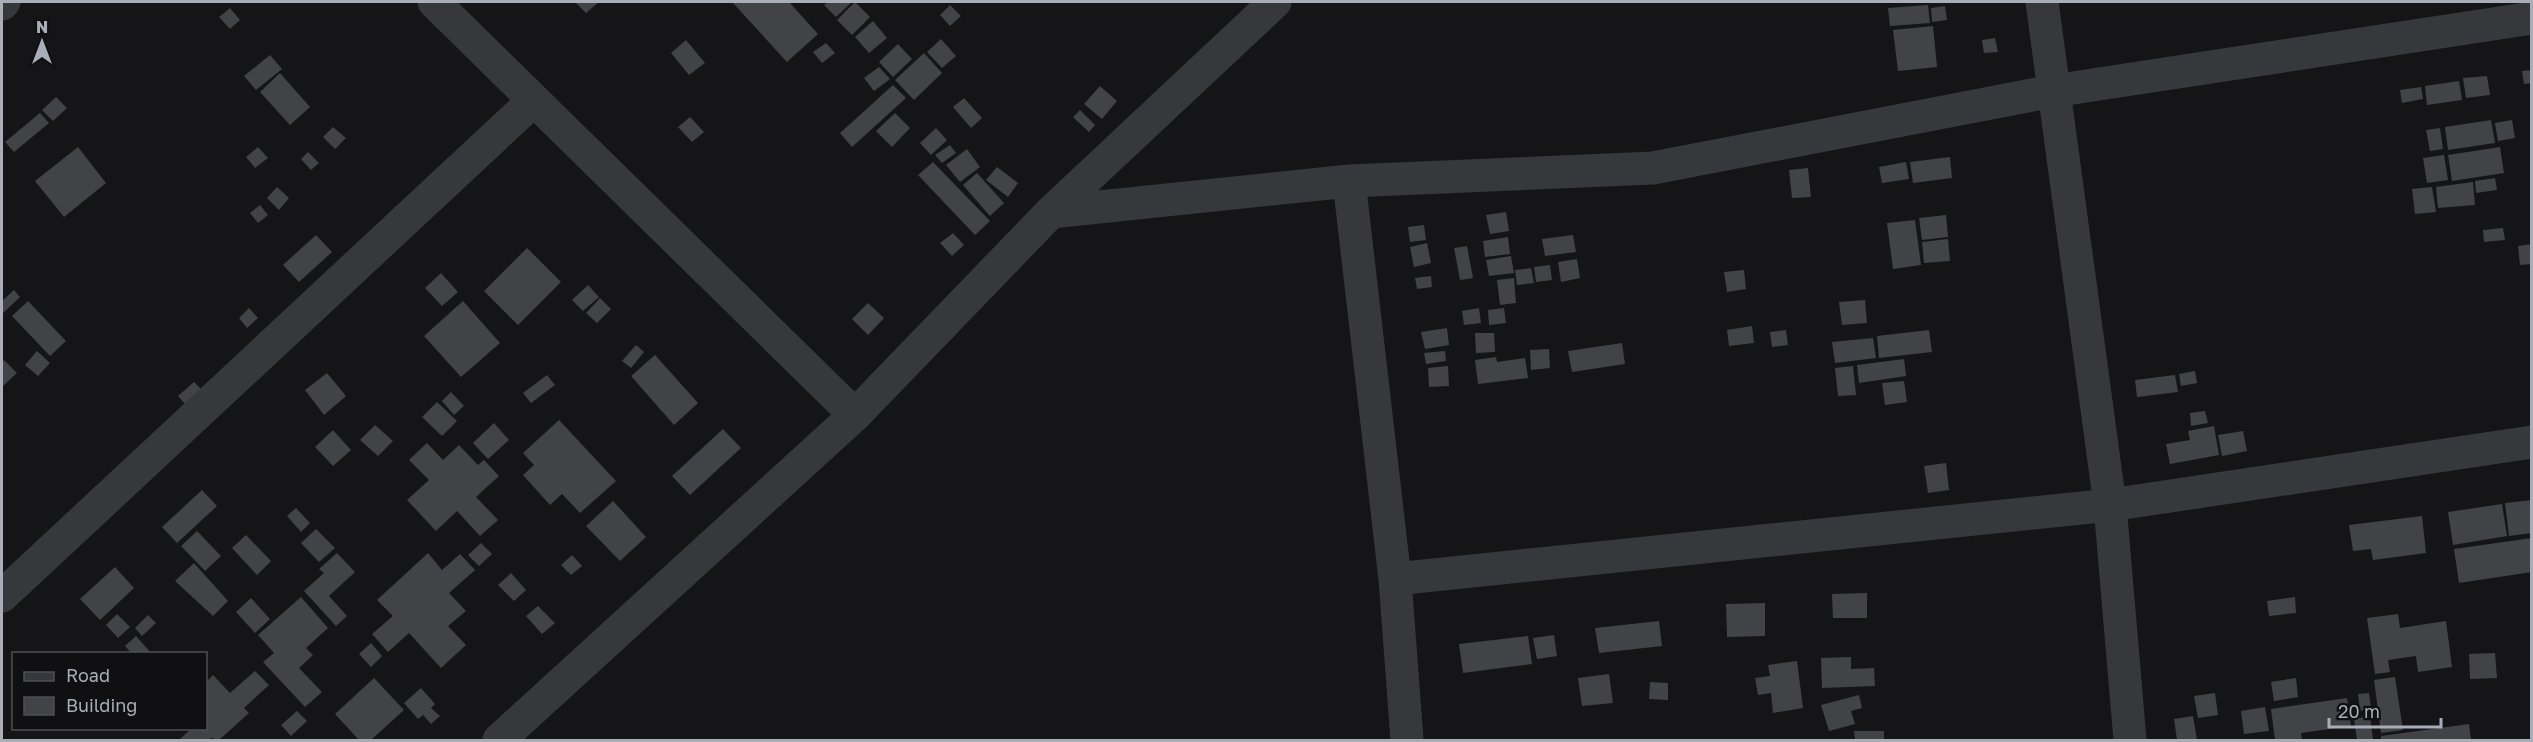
<svg xmlns="http://www.w3.org/2000/svg" width="2533" height="742" font-family="'Golos Text',sans-serif">
  <style>
    .building { fill: #424347 }
    .lines { fill: none; stroke-linecap: round; stroke-linejoin: round }
    .minor { stroke: #36383c; stroke-width: 33 }
  </style>
  <rect width="100%" height="100%" fill="#151517"/>
  <path class="building" d="M575,2H599L586,13Z
    M736,2H789L818,34L787,62L733,3Z
    M828,2H852L836,17L824,5Z
    M855,2L870,17L852,35L837,20Z
    M950,5L961,16L950,26L940,15Z
    M1928,5L1930,23L1890,26L1888,8Z
    M1945,6L1947,20L1932,22L1931,8Z
    M230,8L240,20L230,29L219,17Z
    M873,21L887,38L869,53L855,37Z
    M1933,26L1937,67L1898,71L1893,30Z
    M1995,38L1998,52L1984,53L1982,40Z
    M941,39L956,56L942,68L927,52Z
    M686,40L705,63L689,75L671,53Z
    M826,43L835,53L822,63L813,52Z
    M898,44L912,59L893,77L879,62Z
    M924,53L942,73L914,100L895,80Z
    M270,55L282,69L256,90L244,76Z
    M879,67L890,79L874,91L864,78Z
    M2532,70V83L2524,84L2522,71Z
    M280,73L310,107L290,125L260,92Z
    M2487,76L2490,95L2466,98L2463,78Z
    M2459,81L2462,100L2427,105L2425,86Z
    M893,85L906,98L852,147L840,133Z
    M1100,86L1117,101L1102,119L1084,104Z
    M2421,87L2423,99L2402,103L2400,90Z
    M56,97L67,108L53,121L42,110Z
    M964,98L982,118L971,128L953,107Z
    M1080,110L1095,125L1089,132L1073,117Z
    M40,113L49,123L14,152L5,142Z
    M895,113L910,128L892,147L876,131Z
    M690,117L704,132L692,142L678,127Z
    M2491,120L2495,143L2448,150L2445,127Z
    M2512,120L2515,138L2498,141L2495,123Z
    M333,127L346,138L335,149L323,137Z
    M936,128L947,140L931,155L920,143Z
    M2440,128L2443,149L2430,151L2426,130Z
    M950,145L956,153L942,163L935,155Z
    M78,147L106,183L64,217L35,181Z
    M258,147L268,158L255,168L246,157Z
    M2500,147L2504,173L2452,181L2448,155Z
    M967,149L980,167L960,182L946,165Z
    M308,152L319,163L311,170L301,159Z
    M2444,155L2448,180L2427,183L2423,158Z
    M1950,157L1952,178L1913,183L1910,162Z
    M933,162L990,221L975,235L918,175Z
    M1906,162L1909,179L1882,183L1879,167Z
    M997,167L1018,183L1008,197L986,180Z
    M1808,168L1811,197L1792,198L1789,170Z
    M977,173L1004,203L990,216L963,185Z
    M2495,178L2497,190L2476,193L2475,181Z
    M2473,182L2475,205L2438,208L2436,187Z
    M277,187L289,198L279,210L267,198Z
    M2432,187L2436,212L2415,214L2412,189Z
    M260,205L268,215L258,223L250,213Z
    M1506,212L1509,231L1490,234L1486,215Z
    M1946,215L1948,237L1922,240L1919,218Z
    M1915,220L1921,265L1893,269L1887,223Z
    M1424,225L1426,240L1410,242L1408,227Z
    M2503,228L2505,240L2484,242L2483,230Z
    M953,233L964,245L952,256L940,243Z
    M316,235L332,252L299,282L283,265Z
    M1573,235L1576,252L1545,256L1542,239Z
    M1508,237L1510,254L1485,257L1483,241Z
    M1948,239L1950,261L1924,263L1922,242Z
    M1427,243L1431,263L1414,267L1410,247Z
    M2532,244V264L2520,265L2518,246Z
    M1467,246L1473,278L1460,280L1454,248Z
    M527,248L561,282L518,325L484,291Z
    M1511,256L1514,273L1489,276L1486,260Z
    M1577,259L1580,278L1561,282L1558,262Z
    M1550,265L1552,280L1536,282L1534,267Z
    M1531,268L1534,283L1517,285L1515,270Z
    M1744,270L1746,289L1727,292L1724,272Z
    M441,273L458,292L442,306L425,288Z
    M1431,276L1432,287L1417,289L1415,278Z
    M1514,278L1516,303L1500,305L1497,280Z
    M588,285L599,297L583,311L572,300Z
    M14,290L20,297L2,314V301Z
    M600,298L611,309L597,323L586,313Z
    M1865,300L1867,323L1842,325L1839,302Z
    M28,301L66,341L50,356L12,316Z
    M463,301L500,343L461,377L424,336Z
    M868,303L884,318L868,335L852,319Z
    M249,308L258,318L247,328L239,318Z
    M1479,308L1481,323L1464,325L1462,311Z
    M1504,308L1506,323L1489,325L1488,310Z
    M1752,326L1754,343L1729,346L1727,330Z
    M1447,328L1449,345L1425,349L1421,332Z
    M1786,330L1788,345L1772,347L1770,332Z
    M1929,330L1932,352L1879,358L1877,336Z
    M1475,333H1494L1495,352L1476,353Z
    M1873,338L1876,358L1835,363L1832,342Z
    M1622,343L1625,364L1572,372L1568,351Z
    M636,345L644,352L631,368L622,361Z
    M1549,349L1550,368L1531,370L1530,350Z
    M37,351L50,363L38,376L25,365Z
    M1445,351L1446,361L1426,364L1424,353Z
    M655,355L698,403L674,425L631,376Z
    M1496,357L1497,362L1525,358L1528,378L1478,384L1475,360Z
    M1904,359L1906,376L1859,383L1857,365Z
    M4,360L17,373L3,386L2,363Z
    M1448,366L1449,386L1429,387L1428,368Z
    M1853,366L1856,395L1838,396L1835,368Z
    M2195,371L2197,383L2181,386L2179,374Z
    M327,373L346,396L324,415L305,390Z
    M547,375L555,385L531,403L523,393Z
    M2175,375L2178,392L2137,397L2135,380Z
    M1904,381L1907,402L1885,405L1882,383Z
    M194,382L202,390L186,405L178,396Z
    M451,392L464,406L454,415L442,401Z
    M437,402L457,421L442,436L422,417Z
    M2205,411L2208,423L2191,426L2190,413Z
    M559,420L616,481L580,513L562,494L550,505L523,475L534,465L523,453Z
    M494,423L509,440L488,459L473,443Z
    M375,425L393,441L378,456L360,440Z
    M2214,426L2219,455L2170,464L2166,444L2190,440L2188,431Z
    M723,429L741,448L690,495L672,476Z
    M333,430L351,450L333,466L315,447Z
    M2243,431L2247,451L2222,456L2218,435Z
    M427,443L443,460L459,445L478,465L484,460L499,476L476,497L498,520L480,536L457,511L436,531L407,500L429,480L409,460Z
    M1946,463L1949,490L1928,493L1924,466Z
    M202,490L217,506L177,543L162,527Z
    M2532,500V533L2509,536L2505,503Z
    M613,501L646,537L620,561L586,526Z
    M2502,504L2507,536L2453,545L2448,512Z
    M296,508L310,523L301,532L287,516Z
    M2422,516L2426,553L2373,560L2371,549L2353,551L2349,525Z
    M316,529L335,548L319,562L301,543Z
    M197,531L221,556L205,571L181,546Z
    M246,535L271,561L257,575L232,548Z
    M2532,538V572L2459,583L2454,549Z
    M481,543L492,554L479,566L468,555Z
    M337,553L355,572L329,596L347,616L336,626L304,591L324,573L319,569Z
    M428,553L442,570L460,554L475,570L449,593L466,611L448,626L466,645L441,668L409,633L388,652L372,634L393,616L377,600Z
    M572,555L582,566L571,575L561,565Z
    M194,563L228,601L213,616L175,581Z
    M115,567L134,588L100,620L80,599Z
    M511,573L526,590L514,601L498,585Z
    M1867,593V618H1833L1832,594Z
    M301,597L328,628L306,648L313,655L299,668L322,692L305,707L263,662L274,653L258,635Z
    M2295,597L2296,613L2269,616L2267,601Z
    M251,598L270,619L255,633L236,612Z
    M1765,603V636L1727,637L1726,604Z
    M538,606L555,623L542,634L526,616Z
    M117,614L130,627L118,638L106,625Z
    M2398,614L2400,628L2446,621L2452,667L2418,672L2416,656L2388,660L2390,672L2375,674L2367,618Z
    M148,615L156,623L142,636L135,628Z
    M1659,621L1662,646L1599,653L1595,628Z
    M1554,635L1557,656L1537,659L1533,638Z
    M136,636L152,654H132L125,646Z
    M1528,636L1532,664L1463,673L1459,644Z
    M371,643L382,656L371,667L359,654Z
    M2495,653L2497,678L2470,679L2469,654Z
    M1851,657V669L1874,668L1875,686L1822,688L1821,658Z
    M1797,661L1803,708L1773,713L1771,693L1758,695L1755,678L1770,676L1768,665Z
    M255,671L269,685L244,708L249,713L219,740L211,738L208,740H179L192,728H206V682L213,675L230,693Z
    M1609,674L1613,703L1582,706L1578,678Z
    M2395,677L2403,730L2381,733L2374,680Z
    M374,678L404,710L371,740H359L335,714Z
    M2296,678L2298,697L2274,701L2271,682Z
    M1650,682L1668,683V700L1649,699Z
    M421,688L435,704L431,708L440,716L431,724L423,715L418,719L404,703Z
    M2215,693L2218,715L2198,718L2194,696Z
    M2369,693L2371,709L2360,711L2358,694Z
    M1859,695L1862,708L1851,711L1855,724L1829,731L1821,705Z
    M2347,698L2351,726L2301,733L2302,740H2275L2271,709Z
    M2265,707L2269,731L2244,734L2241,711Z
    M297,711L307,721L291,736L281,725Z
    M2193,716L2197,740H2177L2174,719Z
    M2370,716L2373,740H2357L2354,719Z
    M2469,724L2471,740H2381V736Z
    M1854,731H1884V740H1855Z"/>
  <g class="lines">
    <path class="minor" d="M434,2L855,415
      M2042,2L2110,505L2130,740
      M2,4L4,2
      M1349,181L1395,579L1407,740
      M1051,212L1349,181L1653,168L2053,91L2532,18
      M1395,579L2110,505L2532,442
      M2,596L533,101
      M499,740L855,415L1051,212L1275,2"/>
  </g>
  <rect width="2533" height="742" fill="none" stroke="#a8adb7" stroke-width="6"/>
  <rect x="12" y="652" width="195" height="78" fill="#101012" stroke="#4d4f54" stroke-width="1.5"/>
  <rect x="24" y="672" width="30" height="9" fill="#36383c" stroke="#4d4f54" stroke-width="1.5"/>
  <text x="66" y="682" font-size="18" fill="#a8adb7">Road</text>
  <rect x="24" y="697" width="30" height="18" fill="#424347" stroke="#4d4f54" stroke-width="1.5"/>
  <text x="66" y="712" font-size="18" fill="#a8adb7">Building</text>
  <g transform="translate(42 42)" stroke="#101012" stroke-width="4.5" paint-order="stroke">
  <path d="M0-4.5L10 22L0 15L-10 22Z" fill="#a8adb7"/>
  <text y="-9" font-size="16" font-weight="bold" text-anchor="middle" fill="#a8adb7">N</text>
  </g>
  <path d="M2329 718v9h112v-9" fill="none" stroke="#a8adb7" stroke-width="3"/>
  <text x="2338" y="718" font-size="18" fill="#a8adb7" stroke="#101012" stroke-width="4.5" paint-order="stroke">20 m</text>
</svg>
